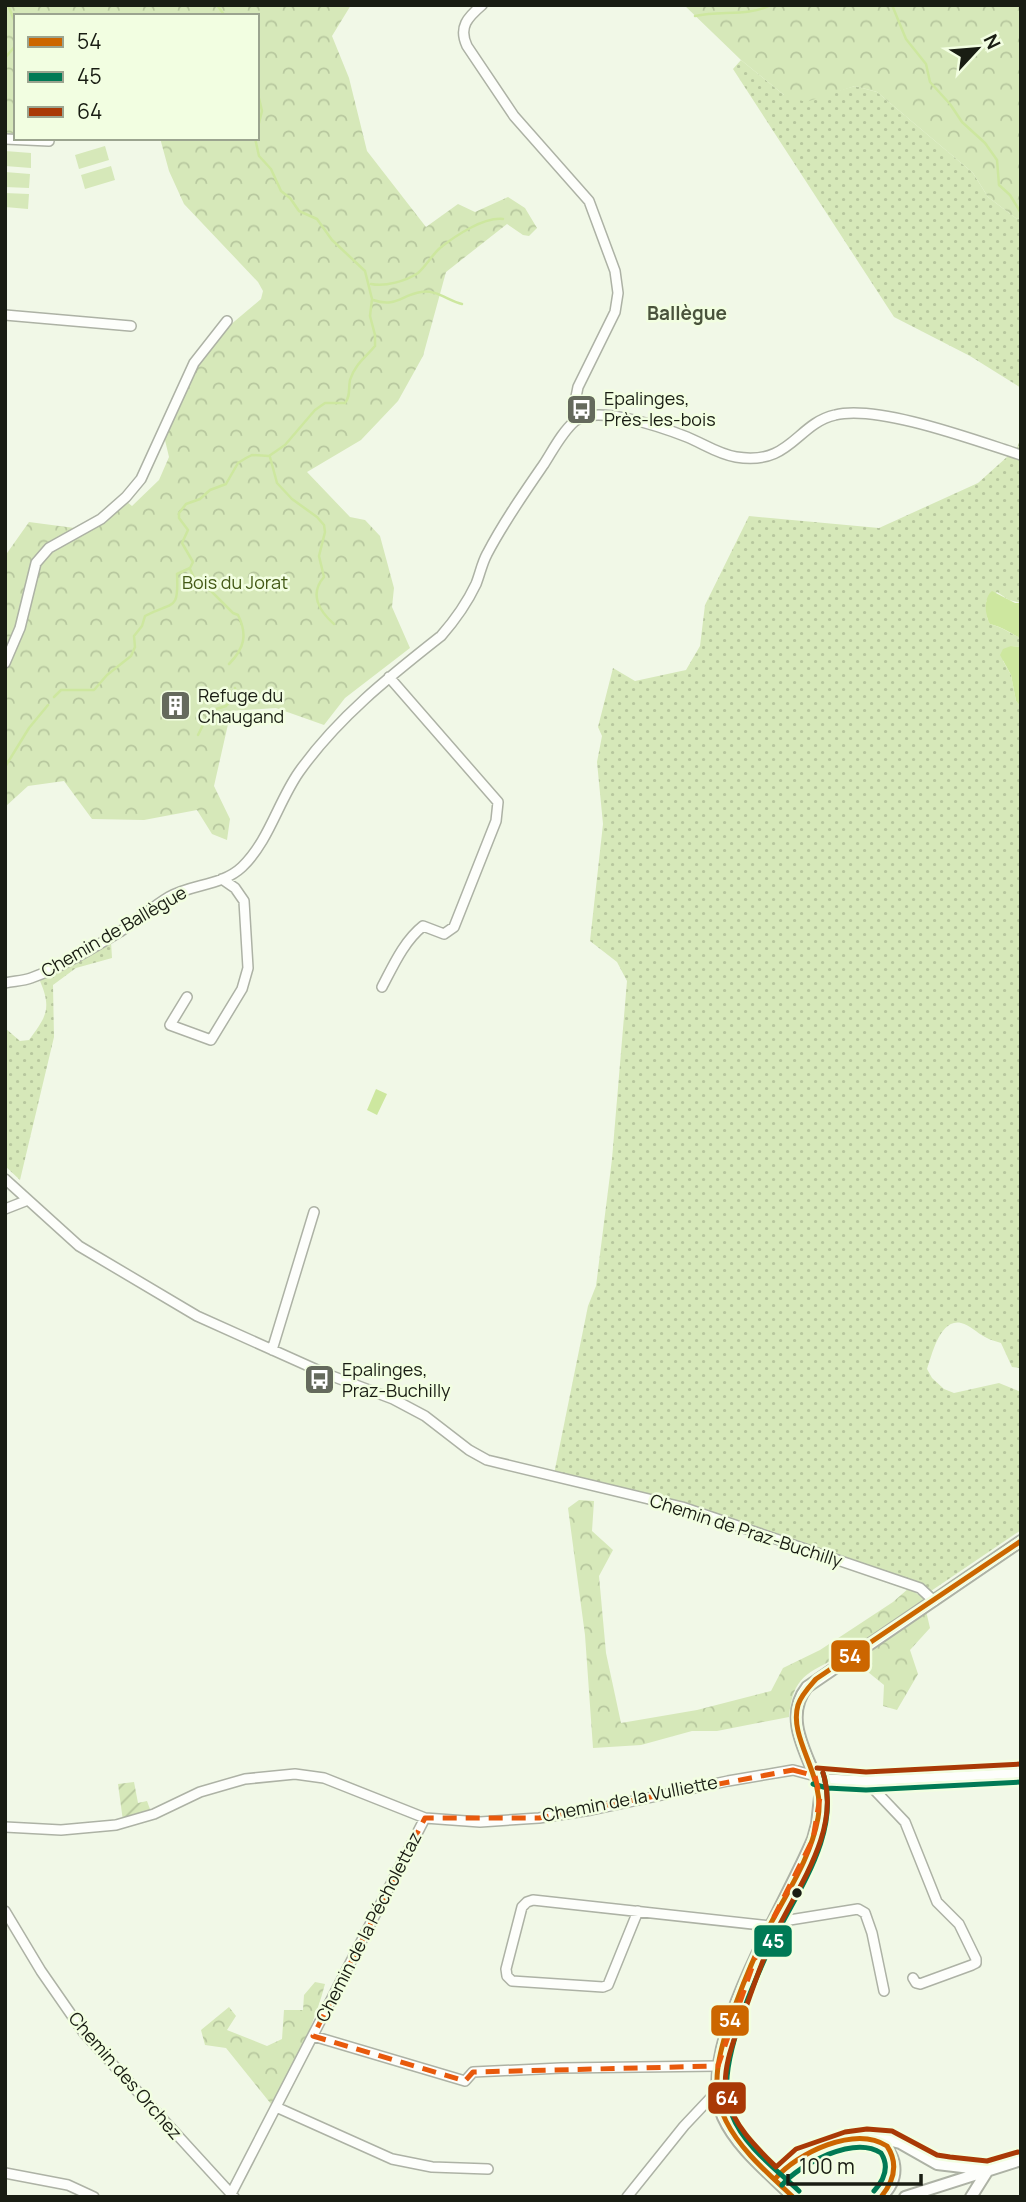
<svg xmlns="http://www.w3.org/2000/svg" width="1026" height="2202" font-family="Manrope,sans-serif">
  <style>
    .grass { fill: url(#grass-dots) }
    .forest { fill: url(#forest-crowns) }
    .garden { fill: url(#garden-furrows) }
    .pitch { fill: #d6e8b9 }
    .water { fill: #cde79f }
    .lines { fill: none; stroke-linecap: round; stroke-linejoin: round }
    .stream { stroke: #cde79f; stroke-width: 2.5 }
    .minor-casing { stroke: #adb2a5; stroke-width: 12 }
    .major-casing { stroke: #adb2a5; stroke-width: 14 }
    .minor { stroke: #fdfefb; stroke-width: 9 }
    .major { stroke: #fdfefb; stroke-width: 10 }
    .bus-1-casing { stroke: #f2fee1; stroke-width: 10 }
    .bus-2-casing { stroke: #f2fee1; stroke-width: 10 }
    .bus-3-casing { stroke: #f2fee1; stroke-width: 10 }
    .bus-1 { stroke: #c60; stroke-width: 5 }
    .bus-2 { stroke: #007a55; stroke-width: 5 }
    .bus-3 { stroke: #a93906; stroke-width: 5 }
    .marked { fill: none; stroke: #e8590c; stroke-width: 5; stroke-dasharray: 14 9; stroke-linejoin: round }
    .bus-dot { fill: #191d13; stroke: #f2fee1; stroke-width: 2.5 }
    .labels { text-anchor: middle; stroke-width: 5; stroke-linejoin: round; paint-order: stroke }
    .poi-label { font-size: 18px; fill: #191d13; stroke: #f2fee1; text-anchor: start }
    .park-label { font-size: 18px; fill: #435915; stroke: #f2fee1 }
    .street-label { font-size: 18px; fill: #191d13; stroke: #f2fee1 }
    .neighbourhood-label { font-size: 19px; font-weight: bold; fill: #4a533c; stroke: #f2fee1 }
    .line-badge { stroke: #f2fee1; stroke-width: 2.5 }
    .badge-label { font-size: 19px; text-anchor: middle; font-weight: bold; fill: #fff }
  </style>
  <defs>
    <pattern id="grass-dots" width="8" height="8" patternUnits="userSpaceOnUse" patternTransform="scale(1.75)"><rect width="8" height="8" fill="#d6e8b9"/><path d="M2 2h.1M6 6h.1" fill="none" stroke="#b7c79e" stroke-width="1.8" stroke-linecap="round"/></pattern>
    <pattern id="forest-crowns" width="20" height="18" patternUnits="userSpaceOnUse" patternTransform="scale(1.75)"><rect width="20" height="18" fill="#d6e8b9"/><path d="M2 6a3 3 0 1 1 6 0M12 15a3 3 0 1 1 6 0" fill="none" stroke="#b7c79e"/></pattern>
    <pattern id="garden-furrows" width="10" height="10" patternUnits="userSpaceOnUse" patternTransform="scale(1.75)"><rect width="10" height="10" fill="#d6e8b9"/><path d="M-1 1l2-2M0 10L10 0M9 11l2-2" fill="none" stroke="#b7c79e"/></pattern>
  </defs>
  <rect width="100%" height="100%" fill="#f1f8e7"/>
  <path class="grass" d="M741,60L784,95L834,92L855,86L877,92L973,173L988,197L1017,219L1021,218V388L970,356L894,317L733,69Z
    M1021,437V603L1009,600L997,592L986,601L987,618L990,624C1005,628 1008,633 1021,638V647L1011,646L1003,661L1011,675L1016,701L1021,707V1368L1012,1367L1001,1343C996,1341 990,1340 985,1337C977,1333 970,1325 961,1323C940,1318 932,1355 927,1369L932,1378L944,1389L954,1393L999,1383L1021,1392V1530L931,1591L554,1474L588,1306L596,1286L612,1159L627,981L617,962L590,941L603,824L597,762L602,736L598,727L613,668L635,681L686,670L700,646L705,605L749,516L879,528L978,483L1017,448Z
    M111,942L112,958L76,968L53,985L54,1037L20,1180L5,1166V1028L20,1041L29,1040C46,1017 52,1009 40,981Z"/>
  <path class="forest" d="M5,5H351L332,36L349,78L367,151L426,227L458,204L475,212L508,197L525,208L537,228L529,236L523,235L507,224L446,272L423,356L398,401L361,440L307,472L350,517L365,520L380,536L394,588L392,607L410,648L345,698L324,725L276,708L231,711L214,786L230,819L227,840L212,834L197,810L144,820L92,819L64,781L28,786L5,807V556L29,522L82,529L121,497L132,506L159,480L169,457L164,436L186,386L197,367L229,326L261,299L263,291L258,282L184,204L169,171L160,138H257V16H16V134L5,133Z
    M684,5H1021V218L1017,219L988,197L973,173L877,92L855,86L806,102L784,95L741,60Z
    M579,1500L594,1501L592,1531L613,1550L599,1576L606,1653L621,1723L697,1710L771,1691L783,1668L820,1650L893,1602L909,1588L923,1598L930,1628L910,1650L918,1674L897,1710L883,1706L884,1685L868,1672L841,1656C807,1673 793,1676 789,1717L717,1731H692L641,1745L593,1748L585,1635L568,1508Z
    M315,1982L325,1984C314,2027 293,2067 271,2104L226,2048L205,2045L201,2030L229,2007L236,2016L227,2030L267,2046L282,2039L284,2010H303L304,1995Z"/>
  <path class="garden" d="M134,1782L138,1803L147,1801L151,1812L123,1821L118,1784Z"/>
  <path class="pitch" d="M105,146L109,160L79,169L75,155Z
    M5,151L31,153V168L5,166Z
    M111,166L115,180L85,189L81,175Z
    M5,172L30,174L29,188L5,187Z
    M5,193L29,194L28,209L5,207Z"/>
  <path class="water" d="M992,591L1015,603H1021V638C1009,633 1003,627 990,624C985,616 983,598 992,591Z
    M1011,646L1021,647V707L1016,701L1011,675L1000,655L1003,649Z
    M376,1089L387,1094L377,1115L367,1110Z"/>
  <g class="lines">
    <path class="stream" d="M8,5L16,25
      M217,5L225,16
      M892,5L906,39L926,64L930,82L950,104L962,122L985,143L997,160L999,185L1010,195L1021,213
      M695,16C721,10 747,17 771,5
      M5,58L16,45
      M257,90L262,111L257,131
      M371,284C385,287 406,281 418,273C426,266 432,255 440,248C455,236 483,217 503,219
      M373,300C396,308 401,295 421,292C435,289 449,301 462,304
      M270,457L277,483L292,499L317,517L324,525L325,532L319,556L324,577C309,594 319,611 334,624
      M190,569L198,586L210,590L233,613L238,615C248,635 244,649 229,664
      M54,697L61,690H94L107,675L131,656L135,647L134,636L142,626L145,616C173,601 179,612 177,574L190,568L193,562L182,543L188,530L179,518V513L186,504L200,499L210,490L226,484L238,463L246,458L252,455L269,456L285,445L315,410L325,403H345C351,395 348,390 350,380C355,364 365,358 375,346V335L370,316L372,299L365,271L332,240L317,219L299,211L290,198L281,191L271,169L259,156L255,138
      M198,735L205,721L216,709L226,706L236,694L235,688
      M5,767L29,728L48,705"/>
    <defs>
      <path id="minor" d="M482,5C468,17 458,27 467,46L514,116L589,201L615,271L618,293L615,312L578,387L573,412L575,421
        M5,139L49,141
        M5,315L131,326
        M5,663L20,628L36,563L49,548L101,519L126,497L141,479L194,363L227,321
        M5,983C14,981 23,981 31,978C62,967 93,948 121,931C137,921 152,907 169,897C191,884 222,886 242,867C269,841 278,802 299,772C338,717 389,677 441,636C455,620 467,603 476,584C480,574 482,563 487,554C503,523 524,493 544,464C553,450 562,432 575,421C597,404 664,428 687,437C704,444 718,454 736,457C791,466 796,424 835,415C878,404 977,441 1021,455
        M382,987C393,966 404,941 423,926L444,934L454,927L496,821L498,802L389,677
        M187,997L170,1025L211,1040L242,989L248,968L244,901L235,888L222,879
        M5,1179L79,1246L197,1316L324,1373L393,1399L425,1416L469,1450L487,1460L682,1507L920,1588L934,1601
        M5,1209L28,1200
        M272,1350L314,1212
        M866,1781L905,1822L937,1902L959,1924L976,1959V1963L972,1965L920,1984L916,1983L913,1978
        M5,1827L61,1830L116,1825L154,1814L200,1792L245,1779L295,1774L324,1778L425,1818L480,1822L539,1818L591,1810L728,1781L793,1770L827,1779L866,1781L1021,1773
        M5,1911L41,1971L84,2033L234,2197
        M638,1911L608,1985L603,1987L512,1981L507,1976L506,1969L522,1907L527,1902L533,1900L770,1926
        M771,1923L858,1909L865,1913L872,1933L884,1991
        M313,2036L465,2081L473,2072L561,2068L718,2066
        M276,2107L392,2159L432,2167L488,2169
        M5,2173L68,2185L94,2197
        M231,2194L425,1818
        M627,2197L684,2126L717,2091"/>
      <path id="major" d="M815,1776C803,1747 785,1715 807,1687L1021,1541
        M873,2139C899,2152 901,2178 881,2197
        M775,2179L790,2164L806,2155L854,2140L876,2137L900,2143L937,2164L988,2170
        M793,2197C769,2173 737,2148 723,2117C693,2049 786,1905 813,1839L817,1824L820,1797
        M905,2197L1021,2160
        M971,2197L988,2170"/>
    </defs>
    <use href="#minor" class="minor-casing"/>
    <use href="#major" class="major-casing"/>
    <use href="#minor" class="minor"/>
    <use href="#major" class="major"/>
    <defs>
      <path id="bus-1" d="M775,2179C797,2153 855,2125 887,2146C899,2164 894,2181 881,2197
        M793,2197C769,2174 741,2151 726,2121C720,2109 716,2094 717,2080C717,2041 752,1960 770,1925C788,1891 811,1857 818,1818C826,1776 788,1739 798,1705C801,1695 809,1687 816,1679L1021,1541"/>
      <path id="bus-2" d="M813,1784L827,1788L866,1790L1021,1782
        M782,2185C800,2164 854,2135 881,2153C890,2167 884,2180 874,2191
        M799,2191C776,2169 744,2146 732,2115C722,2090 728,2062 735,2037C744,2004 758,1973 772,1943C797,1891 842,1833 823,1773"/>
      <path id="bus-3" d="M817,1768L866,1772L1021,1764
        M823,1773C843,1835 790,1896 767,1951C757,1974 750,1997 741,2021C732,2044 721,2073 727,2098C734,2126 756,2147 776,2167L796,2149L845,2132L867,2129L892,2131L937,2155L950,2157L987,2161L1018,2152"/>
    </defs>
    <use href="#bus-1" class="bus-1-casing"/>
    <use href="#bus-2" class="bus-2-casing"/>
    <use href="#bus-3" class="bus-3-casing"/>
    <use href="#bus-1" class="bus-1"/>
    <use href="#bus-2" class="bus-2"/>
    <use href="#bus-3" class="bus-3"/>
  </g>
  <path class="marked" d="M793,1770L815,1776L820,1797L813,1839L759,1947L718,2066L473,2072L465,2081L313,2036L425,1818H539Z"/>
  <defs>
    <symbol id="bus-square" viewBox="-11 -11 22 22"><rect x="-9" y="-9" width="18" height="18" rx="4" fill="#656a5d" stroke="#f2fee1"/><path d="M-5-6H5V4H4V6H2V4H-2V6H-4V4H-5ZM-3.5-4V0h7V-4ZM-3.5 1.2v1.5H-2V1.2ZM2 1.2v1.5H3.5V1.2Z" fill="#fff"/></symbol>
    <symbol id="building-square" viewBox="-11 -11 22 22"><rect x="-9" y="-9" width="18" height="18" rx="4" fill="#656a5d" stroke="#f2fee1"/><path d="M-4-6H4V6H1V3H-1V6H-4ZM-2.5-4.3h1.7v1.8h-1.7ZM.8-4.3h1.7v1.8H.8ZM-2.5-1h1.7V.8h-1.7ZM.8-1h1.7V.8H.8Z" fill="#fff"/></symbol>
  </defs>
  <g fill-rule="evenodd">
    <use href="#bus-square" x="564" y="392" width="35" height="35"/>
    <use href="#building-square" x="158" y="688" width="35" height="35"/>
    <use href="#bus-square" x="302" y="1362" width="35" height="35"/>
  </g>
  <circle class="bus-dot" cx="797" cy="1893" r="6"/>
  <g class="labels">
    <g class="poi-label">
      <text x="604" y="405">Epalinges,<tspan x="604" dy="21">Près-les-bois</tspan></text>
      <text x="198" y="702">Refuge du<tspan x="198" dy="21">Chaugand</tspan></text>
      <text x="342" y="1376">Epalinges,<tspan x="342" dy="21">Praz-Buchilly</tspan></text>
    </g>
    <g class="park-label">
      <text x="235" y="589">Bois du Jorat</text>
    </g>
    <g class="street-label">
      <text transform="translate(114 932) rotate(-30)" y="6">Chemin de Ballègue</text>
      <text transform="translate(746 1531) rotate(18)" y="6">Chemin de Praz-Buchilly</text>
      <text transform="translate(630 1799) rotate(-11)" y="6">Chemin de la Vulliette</text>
      <text transform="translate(369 1927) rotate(-63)" y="6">Chemin de la Pécholettaz</text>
      <text transform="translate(125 2076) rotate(49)" y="6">Chemin des Orchez</text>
    </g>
    <g class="neighbourhood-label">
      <text x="687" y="320">Ballègue</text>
    </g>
  </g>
  <g class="line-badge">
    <rect x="830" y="1639" width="41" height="34" rx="7" fill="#c60"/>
    <rect x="753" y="1924" width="40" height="34" rx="7" fill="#007a55"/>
    <rect x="710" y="2004" width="40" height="33" rx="7" fill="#c60"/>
    <rect x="707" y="2081" width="40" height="34" rx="7" fill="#a93906"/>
  </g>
  <g class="badge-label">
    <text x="850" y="1663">54</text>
    <text x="773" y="1948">45</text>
    <text x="730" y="2027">54</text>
    <text x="727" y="2105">64</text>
  </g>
  <rect width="1026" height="2202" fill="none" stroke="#191d13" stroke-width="14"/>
  <rect x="14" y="14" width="245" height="126" fill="#f2fee1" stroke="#9ba48f" stroke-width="2"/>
  <rect x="28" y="37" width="35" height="10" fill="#cc6600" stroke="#9ba48f" stroke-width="2"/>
  <text x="77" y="49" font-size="21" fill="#191d13">54</text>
  <rect x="28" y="72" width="35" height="10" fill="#007a55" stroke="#9ba48f" stroke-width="2"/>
  <text x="77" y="84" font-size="21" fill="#191d13">45</text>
  <rect x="28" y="107" width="35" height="10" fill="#a93906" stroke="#9ba48f" stroke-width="2"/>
  <text x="77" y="119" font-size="21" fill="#191d13">64</text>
  <g transform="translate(977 49) rotate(64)" stroke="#f2fee1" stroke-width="5" paint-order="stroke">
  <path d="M0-5L12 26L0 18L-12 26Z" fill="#191d13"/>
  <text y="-10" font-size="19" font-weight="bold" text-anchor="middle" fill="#191d13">N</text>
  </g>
  <path d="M788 2174v10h133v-10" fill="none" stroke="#191d13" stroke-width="3.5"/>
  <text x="799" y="2174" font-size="21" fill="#191d13" stroke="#f2fee1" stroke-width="5" paint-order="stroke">100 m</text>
</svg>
